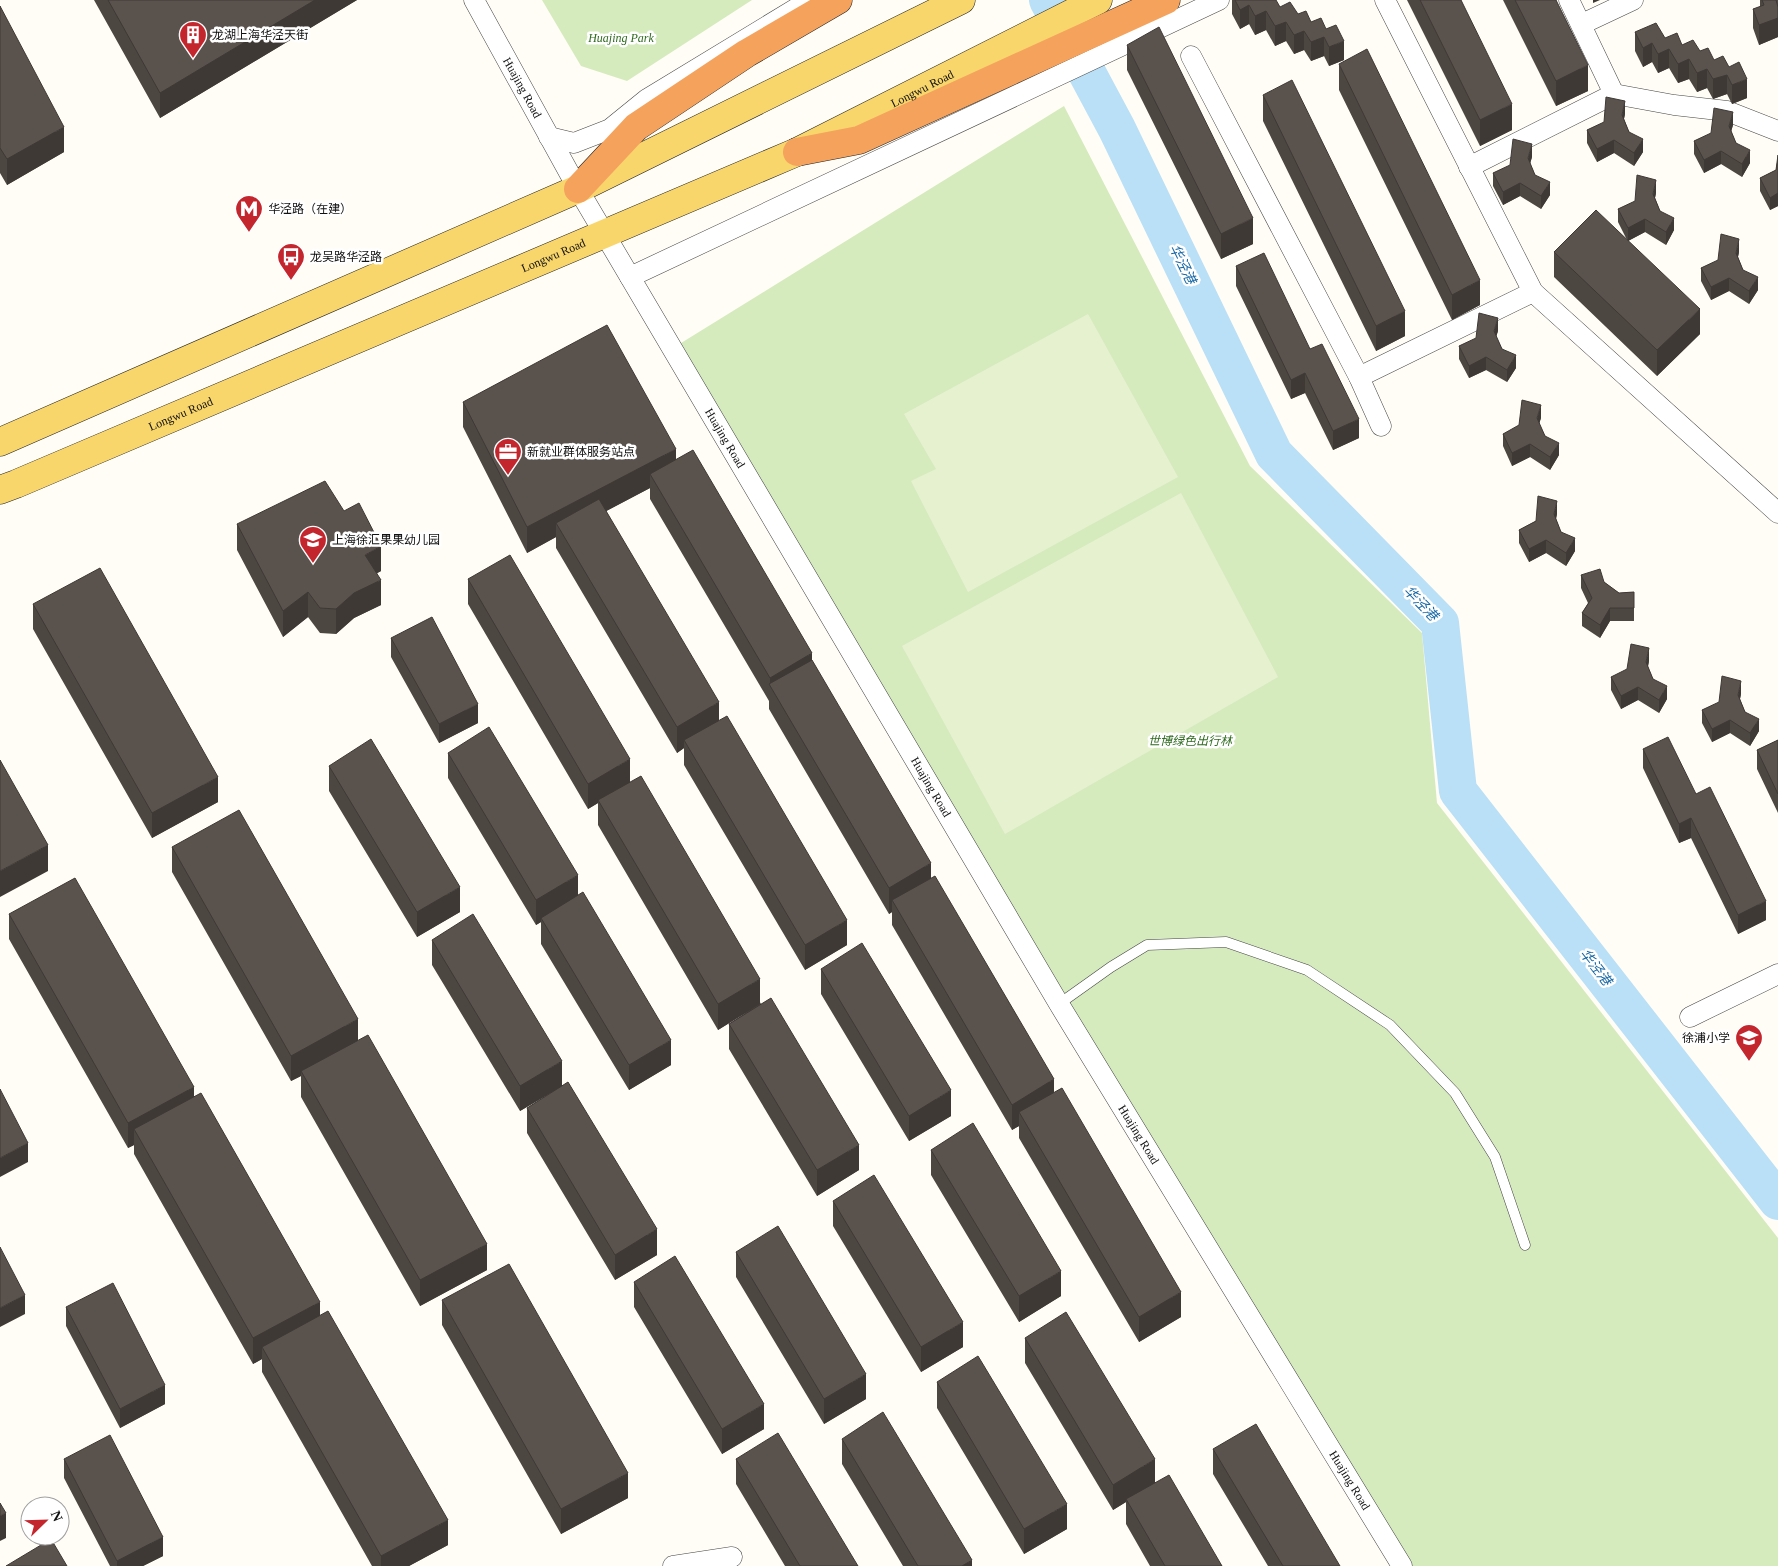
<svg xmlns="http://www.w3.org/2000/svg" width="1778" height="1566" font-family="'Times New Roman','Noto Sans SC',serif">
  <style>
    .green { fill: #d5ebbd }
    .pitch { fill: #e6f2cf }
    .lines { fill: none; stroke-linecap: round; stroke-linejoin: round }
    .river { stroke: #b9e0f7; stroke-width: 38 }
    .lane-casing { stroke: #444; stroke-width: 11 }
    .street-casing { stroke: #444; stroke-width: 21 }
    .primary-casing { stroke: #222; stroke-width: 29 }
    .highway-casing { stroke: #222; stroke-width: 29 }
    .lane { stroke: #fff; stroke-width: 10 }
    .street { stroke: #fff; stroke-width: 20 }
    .primary { stroke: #f9d66b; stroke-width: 28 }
    .highway { stroke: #f5a25d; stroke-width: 28 }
    .wall { fill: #4d4742 }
    .shaded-wall { fill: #3f3936 }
    .building { fill: #5a524d; stroke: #3f3936 }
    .labels { text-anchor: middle; stroke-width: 5; stroke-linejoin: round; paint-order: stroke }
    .poi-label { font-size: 12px; fill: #111; stroke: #fff; text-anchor: start }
    .park-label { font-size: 12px; font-style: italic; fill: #2f6b1f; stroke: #fff }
    .street-label { font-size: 12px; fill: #111; stroke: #fff }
    .water-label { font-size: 14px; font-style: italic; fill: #1768a6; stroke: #fff }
  </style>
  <rect width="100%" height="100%" fill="#fffdf5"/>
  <path class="green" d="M542,0H752L627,81L581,66Z
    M1064,106L1250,466L1422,633L1437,803L1778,1238V1566H1408L673,348Z"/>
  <path class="pitch" d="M1088,314L1178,477L968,592L911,481L936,469L904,414Z
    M1181,493L1278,677L1005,834L902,646Z"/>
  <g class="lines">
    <path class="river" d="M1048,0L1117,129L1274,454L1440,623L1458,791L1778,1201"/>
    <defs>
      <path id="lane" d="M1059,1004L1111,967L1147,945L1226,942L1307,970L1390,1025L1455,1093L1495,1157L1525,1245"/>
      <g id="street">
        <path id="s1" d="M474,0L578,189L1059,1004L1402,1566"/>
        <path d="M1385,0L1533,292L1778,513"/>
        <path d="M1569,0L1614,94"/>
        <path d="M1582,24L1633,0"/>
        <path d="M1191,56L1359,377L1381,426"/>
        <path d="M549,137L574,143L610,129L647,99L810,0"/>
        <path d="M1469,167L1614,94L1674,105L1727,111L1778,131"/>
        <path d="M630,277L1219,0"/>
        <path d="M1359,377L1533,292"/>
        <path d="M1690,1017L1778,974"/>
        <path d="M673,1566L732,1557"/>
      </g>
      <g id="primary">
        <path d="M0,442L578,189L961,0"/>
        <path id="s2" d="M0,490L16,484L797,152L1098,0"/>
      </g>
      <path id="highway" d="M797,152L859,140L1166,0
        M578,189L636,127L747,53L838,0"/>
    </defs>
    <use href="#lane" class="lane-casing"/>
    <use href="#street" class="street-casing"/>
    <use href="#primary" class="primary-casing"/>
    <use href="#highway" class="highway-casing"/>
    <use href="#lane" class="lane"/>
    <use href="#street" class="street"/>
    <use href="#primary" class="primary"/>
    <use href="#highway" class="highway"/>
  </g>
  <path class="wall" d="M94,0H357L160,118Z
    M1232,0H1262L1298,14L1311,22L1326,29L1344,60L1329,66L1324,56L1311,61L1304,50L1294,54L1286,41L1275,46L1266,30L1255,35L1249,24L1240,29L1232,14Z
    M1407,0H1461L1512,130L1480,146Z
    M1503,0H1556L1588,91L1556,106Z
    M1760,0H1778V37L1759,45L1753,28V9L1760,7Z
    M0,6L64,152L7,185L0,173Z
    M1635,32L1665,38L1682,45L1700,51L1714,60L1729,67L1747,98L1732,104L1727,94L1713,99L1707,88L1697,92L1689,79L1678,83L1669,68L1658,73L1652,62L1643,67L1635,51Z
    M1127,45L1253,244L1221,259L1127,70Z
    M1339,64L1480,305L1452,320L1339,90Z
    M1263,95L1405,336L1376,351L1263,121Z
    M1625,114L1624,119L1629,132L1643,152L1634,166L1614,153L1597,162L1587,143V130Z
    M1733,125L1731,131L1736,143L1750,163L1742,177L1721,164L1704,173L1694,154V141Z
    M1778,155V206L1770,210L1760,191V178L1776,170Z
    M1532,157L1530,163L1535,175L1550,195L1541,209L1520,196L1503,205L1493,186V173Z
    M1656,193L1655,198L1660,211L1674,230L1666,245L1645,232L1628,241L1700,334L1657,376L1554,277V252L1627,240L1618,222V209Z
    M1739,252L1738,257L1743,270L1758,290L1749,304L1729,291L1711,300L1701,281V268Z
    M1236,266L1310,349L1359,438L1333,450L1305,393L1291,399L1236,286Z
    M1498,331L1496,336L1502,349L1516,368L1507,382L1486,370L1469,378L1459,359V346Z
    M463,402L676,459L812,661L931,878L1054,1092L1181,1317L1139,1342L1019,1138V1126L1012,1130L892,925V912L889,914L769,709V701L650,499V488L606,511L719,721L847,945L805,970L684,765V748L677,753L556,548V537L527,553L463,427Z
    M1541,418L1539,423L1545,436L1559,455L1550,470L1530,457L1512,466L1503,446V434Z
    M1557,514L1556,519L1561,532L1575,551L1566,566L1546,553L1529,562L1519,543V530L1536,521Z
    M237,524L381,571L377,573L381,605L354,618L336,634L320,633L308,617L283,637L237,550Z
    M1581,575L1604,582L1619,593L1634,592V621H1610L1600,638L1582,626V613L1588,603L1581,588Z
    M468,579L630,782L859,1170L817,1196L729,1049V1024L747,1012L718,1030L598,825V803L588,809L468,604Z
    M33,604L218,802L152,838L33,629Z
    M391,638L478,723L439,743L391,657Z
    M1649,661L1648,667L1653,679L1667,699L1659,713L1638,700L1621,709L1611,690V677Z
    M1741,694L1740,699L1745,712L1759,731L1750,746L1730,733L1712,742L1702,723V710Z
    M1778,740V813L1757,769V750Z
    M1643,749L1696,794L1766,920L1738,934L1691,838L1679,843L1643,768Z
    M448,753L578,895L671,1065L629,1090L541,944V922L536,925L448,778Z
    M329,766L460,912L417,937L329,791Z
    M172,847L358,1041L487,1270L420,1306L301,1097V1076L291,1081L172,872Z
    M9,914L194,1096L320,1316L448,1545L409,1566H372L262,1372V1359L253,1364L134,1154V1145L128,1148L9,939Z
    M432,940L562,1086L657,1255L615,1280L527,1133V1108L556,1090L520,1111L432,965Z
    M821,969L951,1116L909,1141L821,994Z
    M931,1150L1061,1296L1019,1322L931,1175Z
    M833,1201L963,1347L921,1372L833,1226Z
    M736,1252L866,1399L824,1424L736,1277Z
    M634,1282L764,1429L722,1454L634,1307Z
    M442,1300L628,1498L561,1534L442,1325Z
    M66,1307L165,1404L120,1428L66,1326Z
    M1025,1338L1155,1482L1222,1566H1150L1126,1524V1502L1113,1510L1025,1363Z
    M937,1382L1067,1529L1024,1554L937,1408Z
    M842,1439L972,1566H903L842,1464Z
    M1213,1449L1340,1566H1268L1213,1474Z
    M64,1459L163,1556L143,1566H110L64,1478Z
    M736,1459L858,1566H785L736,1484Z"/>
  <path class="shaded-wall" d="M315,0H357L160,118V93Z
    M1593,0H1600L1593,3Z
    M1249,5V24L1240,29V10Z
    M1266,11V30L1255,35V16Z
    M1778,18V37L1759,45V25Z
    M1286,22V41L1275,46V26Z
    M1304,31V50L1294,54V35Z
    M1324,37V56L1311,61V42Z
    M1344,41V60L1329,66V47Z
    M1652,43V62L1643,67V48Z
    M1669,49V68L1658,73V54Z
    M1689,59V79L1678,83V64Z
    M1588,65V91L1556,106V81Z
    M1707,69V88L1697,92V73Z
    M1727,75V94L1713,99V79Z
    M1747,79V98L1732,104V85Z
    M1625,101V114L1622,127V115Z
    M1512,104V130L1480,146V120Z
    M1733,112V125L1729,139V126Z
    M64,127V152L7,185V159Z
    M1643,139V152L1634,166V153Z
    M1614,140V153L1597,162V149Z
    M1532,144V157L1528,171V158Z
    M1750,150V163L1742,177V164Z
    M1721,151V164L1704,173V160Z
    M1656,180V193L1653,207V194Z
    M1550,182V195L1541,209V196Z
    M1520,183V196L1503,205V192Z
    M1778,193V206L1770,210V198Z
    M1253,218V244L1221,259V234Z
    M1674,218V230L1666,245V232Z
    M1645,219V232L1628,241V228Z
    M1739,239V252L1736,266V253Z
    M1758,277V290L1749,304V291Z
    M1729,278V291L1711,300V287Z
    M1480,280V305L1452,320V295Z
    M1700,309V334L1657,376V350Z
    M1405,311V336L1376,351V326Z
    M1498,318V331L1494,344V331Z
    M1516,355V368L1507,382V370Z
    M1486,357V370L1469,378V366Z
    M1305,373V393L1291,399V380Z
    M1541,405V418L1537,431V418Z
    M1359,419V438L1333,450V431Z
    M1559,443V455L1550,470V457Z
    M1530,444V457L1512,466V453Z
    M676,449V474H650V488L563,534L556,523V537L527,553V527Z
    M1557,501V514L1554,527V514Z
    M1575,538V551L1566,566V553Z
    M1546,540V553L1529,562V549Z
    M381,546V571L365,580V555Z
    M381,580V605L354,618L336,634V609L354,593Z
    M308,592V617L283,637V611Z
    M1610,608V621L1600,638V625Z
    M1649,648V661L1646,674V662Z
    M812,653V678L770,686V678Z
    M1741,681V694L1738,708V695Z
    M1667,686V699L1659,713V700Z
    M1638,687V700L1621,709V696Z
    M719,702V727L684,740V748L677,753V727Z
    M478,704V723L439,743V724Z
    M1759,719V731L1750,746V733Z
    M1730,720V733L1712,742V729Z
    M630,759V784L598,800V803L588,809V784Z
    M218,777V802L152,838V813Z
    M1691,818V838L1679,843V824Z
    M48,845V871L0,897V871Z
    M931,863V888L892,900V912L889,914V888Z
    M578,875V900L541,918V922L536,925V900Z
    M460,887V912L417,937V912Z
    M1766,901V920L1738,934V915Z
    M847,920V945L805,970V945Z
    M760,979V1004L718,1030V1004Z
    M358,1019V1045L301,1071V1076L291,1081V1056Z
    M671,1040V1065L629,1090V1065Z
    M562,1061V1086L520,1111V1086Z
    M1054,1079V1104L1019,1112V1126L1012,1130V1105Z
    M194,1087V1112L134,1129V1145L128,1148V1123Z
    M951,1090V1116L909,1141V1116Z
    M28,1143V1162L0,1177V1158Z
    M859,1145V1170L817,1196V1170Z
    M657,1229V1255L615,1280V1255Z
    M487,1244V1270L420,1306V1280Z
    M1061,1271V1296L1019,1322V1296Z
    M1181,1292V1317L1139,1342V1317Z
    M25,1295V1314L0,1327V1308Z
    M320,1302V1328L262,1347V1359L253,1364V1338Z
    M963,1322V1347L921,1372V1347Z
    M866,1374V1399L824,1424V1399Z
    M165,1385V1404L120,1428V1409Z
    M764,1404V1429L722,1454V1429Z
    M1155,1459V1484L1126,1499V1502L1113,1510V1485Z
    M628,1473V1498L561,1534V1509Z
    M1067,1504V1529L1024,1554V1529Z
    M6,1513V1538L0,1541V1516Z
    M448,1520V1545L409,1566H381V1556Z
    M163,1537V1556L143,1566H117V1561Z
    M972,1560V1566H962Z"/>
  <path class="building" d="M108,0H315L160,93Z
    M1235,0H1276L1280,7L1290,2L1298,14L1306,11L1311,22L1321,18L1326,29L1336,25L1344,41L1329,47L1324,37L1311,42L1304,31L1294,35L1286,22L1275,26L1266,11L1255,16L1249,5L1240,10Z
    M1420,0H1461L1512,104L1480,120Z
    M1515,0H1556L1588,65L1556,81Z
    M1762,0H1776L1778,7V18L1759,25L1753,9L1764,5Z
    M0,6L64,127L7,159L0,148Z
    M1656,23L1665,38L1677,33L1682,45L1693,40L1700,51L1708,48L1714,60L1723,56L1729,67L1739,62L1747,79L1732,85L1727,75L1713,79L1707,69L1697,73L1689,59L1678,64L1669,49L1658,54L1652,43L1643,48L1635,32Z
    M1159,27L1253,218L1221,234L1127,45Z
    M1367,49L1480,280L1452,295L1339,64Z
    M1292,80L1405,311L1376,326L1263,95Z
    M1606,97L1625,101L1622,115L1629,132L1643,139L1634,153L1614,140L1597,149L1587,130L1604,122Z
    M1714,108L1733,112L1729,126L1736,143L1750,150L1742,164L1721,151L1704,160L1694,141L1711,133Z
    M1513,139L1532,144L1528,158L1535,175L1550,182L1541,196L1520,183L1503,192L1493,173L1510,165Z
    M1778,155V193L1770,198L1760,178L1776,170Z
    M1637,175L1656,180L1653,194L1660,211L1674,218L1666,232L1645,219L1628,228L1618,209L1635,201Z
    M1596,210L1700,309L1657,350L1554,252Z
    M1721,234L1739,239L1736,253L1743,270L1758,277L1749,291L1729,278L1711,287L1701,268L1718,260Z
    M1264,253L1310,349L1322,344L1359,419L1333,431L1305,373L1291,380L1236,266Z
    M1479,313L1498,318L1494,331L1502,349L1516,355L1507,370L1486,357L1469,366L1459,346L1476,338Z
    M607,325L676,449L527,527L463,402Z
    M1522,400L1541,405L1537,418L1545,436L1559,443L1550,457L1530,444L1512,453L1503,434L1519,425Z
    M693,450L812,653L770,678L650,474Z
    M325,481L344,511L359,503L381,546L365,555L381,580L354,593L336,609L320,608L308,592L283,611L237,524Z
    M1538,496L1557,501L1554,514L1561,532L1575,538L1566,553L1546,540L1529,549L1519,530L1536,521Z
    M599,499L719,702L677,727L556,523Z
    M510,555L630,759L588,784L468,579Z
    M100,568L218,777L152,813L33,604Z
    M1600,569L1604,582L1619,593L1634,592V608H1610L1600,625L1582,613L1592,598L1581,575Z
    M432,617L478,704L439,724L391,638Z
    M1631,644L1649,648L1646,662L1653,679L1667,686L1659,700L1638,687L1621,696L1611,677L1627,669Z
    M812,660L931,863L889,888L769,684Z
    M1722,676L1741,681L1738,695L1745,712L1759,719L1750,733L1730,720L1712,729L1702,710L1719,702Z
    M727,716L847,920L805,945L684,740Z
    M489,727L578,875L536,900L448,753Z
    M1668,737L1696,794L1710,787L1766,901L1738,915L1691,818L1679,824L1643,749Z
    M371,739L460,887L417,912L329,766Z
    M1778,740V794L1757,750Z
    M0,760L48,845L0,871Z
    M641,776L760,979L718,1004L598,800Z
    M239,810L358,1019L291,1056L172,847Z
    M935,876L1054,1079L1012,1105L892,900Z
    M75,878L194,1087L128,1123L9,914Z
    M583,892L671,1040L629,1065L541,918Z
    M473,914L562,1061L520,1086L432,940Z
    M862,943L951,1090L909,1116L821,969Z
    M771,998L859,1145L817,1170L729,1024Z
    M368,1035L487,1244L420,1280L301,1071Z
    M568,1082L657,1229L615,1255L527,1108Z
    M1062,1088L1181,1292L1139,1317L1019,1112Z
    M0,1089L28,1143L0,1158Z
    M201,1093L320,1302L253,1338L134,1129Z
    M973,1123L1061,1271L1019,1296L931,1150Z
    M874,1175L963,1322L921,1347L833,1201Z
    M778,1226L866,1374L824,1399L736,1252Z
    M0,1247L25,1295L0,1308Z
    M675,1256L764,1404L722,1429L634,1282Z
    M509,1264L628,1473L561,1509L442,1300Z
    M113,1283L165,1385L120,1409L66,1307Z
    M328,1311L448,1520L381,1556L262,1347Z
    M1066,1312L1155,1459L1113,1485L1025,1338Z
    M978,1356L1067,1504L1024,1529L937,1382Z
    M883,1412L972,1560L962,1566H918L842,1439Z
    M1256,1424L1340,1566H1283L1213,1449Z
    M778,1433L858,1566H800L736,1459Z
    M110,1435L163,1537L117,1561L64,1459Z
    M1169,1475L1222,1566H1165L1126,1499Z
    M0,1503L6,1513L0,1516Z
    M51,1539L67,1566H6Z"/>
  <defs>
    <symbol id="building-pin" viewBox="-11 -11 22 30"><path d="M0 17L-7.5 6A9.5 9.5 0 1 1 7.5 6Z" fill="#c4262e" stroke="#fff"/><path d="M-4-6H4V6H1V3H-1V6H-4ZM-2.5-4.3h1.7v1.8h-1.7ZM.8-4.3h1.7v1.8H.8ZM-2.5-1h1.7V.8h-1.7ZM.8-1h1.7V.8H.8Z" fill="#fff"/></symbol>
    <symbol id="metro-pin" viewBox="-11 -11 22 30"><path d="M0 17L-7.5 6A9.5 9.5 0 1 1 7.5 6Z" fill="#c4262e" stroke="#fff"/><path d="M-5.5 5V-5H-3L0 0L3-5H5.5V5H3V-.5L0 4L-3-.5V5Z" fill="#fff"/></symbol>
    <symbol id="bus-pin" viewBox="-11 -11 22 30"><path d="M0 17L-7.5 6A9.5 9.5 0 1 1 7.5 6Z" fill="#c4262e" stroke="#fff"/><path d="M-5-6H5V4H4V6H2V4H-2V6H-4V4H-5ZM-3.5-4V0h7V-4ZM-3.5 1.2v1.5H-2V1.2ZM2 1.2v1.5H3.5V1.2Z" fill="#fff"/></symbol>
    <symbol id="office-pin" viewBox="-11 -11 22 30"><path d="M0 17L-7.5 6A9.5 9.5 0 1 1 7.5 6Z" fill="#c4262e" stroke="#fff"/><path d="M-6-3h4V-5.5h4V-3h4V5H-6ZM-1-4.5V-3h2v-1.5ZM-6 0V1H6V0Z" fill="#fff"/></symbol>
    <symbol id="school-pin" viewBox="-11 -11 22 30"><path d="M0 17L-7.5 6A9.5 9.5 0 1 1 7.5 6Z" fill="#c4262e" stroke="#fff"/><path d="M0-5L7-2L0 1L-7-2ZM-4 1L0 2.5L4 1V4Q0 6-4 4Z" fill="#fff"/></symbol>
  </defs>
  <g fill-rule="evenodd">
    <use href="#building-pin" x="177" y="19" width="32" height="43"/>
    <use href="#metro-pin" x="233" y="193" width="32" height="43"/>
    <use href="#bus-pin" x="275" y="241" width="32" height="43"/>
    <use href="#office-pin" x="492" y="436" width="32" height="43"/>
    <use href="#school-pin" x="297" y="524" width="32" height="43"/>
    <use href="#school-pin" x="1733" y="1022" width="32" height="43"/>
  </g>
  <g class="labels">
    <g class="poi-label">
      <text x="212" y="39">龙湖上海华泾天街</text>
      <text x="268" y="213">华泾路（在建）</text>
      <text x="310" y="261">龙吴路华泾路</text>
      <text x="527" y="456">新就业群体服务站点</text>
      <text x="332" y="544">上海徐汇果果幼儿园</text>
      <text x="1730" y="1042" text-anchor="end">徐浦小学</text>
    </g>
    <g class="park-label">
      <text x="621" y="42">Huajing Park</text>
      <text x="1190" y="745">世博绿色出行林</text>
    </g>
    <g class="street-label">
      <text dy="4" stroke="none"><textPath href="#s1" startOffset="100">Huajing Road</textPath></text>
      <text dy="4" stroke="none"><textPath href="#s2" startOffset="1006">Longwu Road</textPath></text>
      <text dy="4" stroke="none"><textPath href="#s2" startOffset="601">Longwu Road</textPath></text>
      <text dy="4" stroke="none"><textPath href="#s2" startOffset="196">Longwu Road</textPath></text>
      <text dy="4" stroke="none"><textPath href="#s1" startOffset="505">Huajing Road</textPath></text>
      <text dy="4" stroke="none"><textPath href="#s1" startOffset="910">Huajing Road</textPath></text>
      <text dy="4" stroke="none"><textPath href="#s1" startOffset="1315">Huajing Road</textPath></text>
      <text dy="4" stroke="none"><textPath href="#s1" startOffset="1720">Huajing Road</textPath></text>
    </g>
    <g class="water-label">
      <text transform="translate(1183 264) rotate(64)" y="5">华泾港</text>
      <text transform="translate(1421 603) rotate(46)" y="5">华泾港</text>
      <text transform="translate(1596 967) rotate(52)" y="5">华泾港</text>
    </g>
  </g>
  <g transform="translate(45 1521) rotate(67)"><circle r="24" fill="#ffffff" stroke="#a0a0a0"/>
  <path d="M0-4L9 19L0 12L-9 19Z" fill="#c4262e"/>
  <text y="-8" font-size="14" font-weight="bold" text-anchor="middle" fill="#111111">N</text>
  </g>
</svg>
